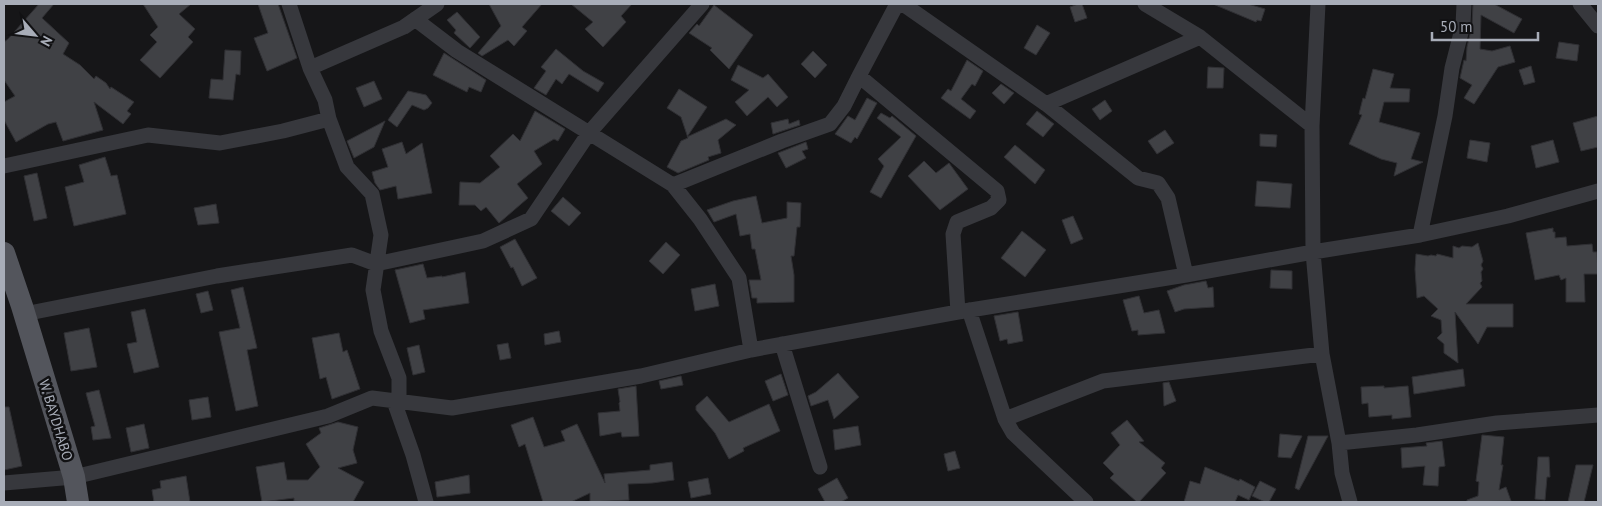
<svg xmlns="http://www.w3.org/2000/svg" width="1602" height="506" font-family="'PT Sans',sans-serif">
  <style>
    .building { fill: #404145; stroke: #303034 }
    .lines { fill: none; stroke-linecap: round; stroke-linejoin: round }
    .street { stroke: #37383d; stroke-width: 15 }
    .primary { stroke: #53555c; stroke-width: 22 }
    .labels { text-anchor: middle; stroke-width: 5; stroke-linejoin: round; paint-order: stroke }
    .street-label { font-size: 14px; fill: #a8adb8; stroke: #111113 }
  </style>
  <rect width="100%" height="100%" fill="#161618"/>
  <path class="building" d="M39,4H54L42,18L69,43L63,54L80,65L94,79L96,76L106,83L110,89L111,87L134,102L127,111L131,114L123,124L94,102L103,130L63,141L56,122L48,124L16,142L4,120V102L15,96L4,80V42L8,39Z
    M143,4H191L179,14L195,29L188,37L193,42L160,78L140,60L157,42L150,35L158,27Z
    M258,4H278L297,58L267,71L254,38L268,33Z
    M489,4H542L522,27L527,31L514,46L508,40L482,56L478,53L501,26Z
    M571,4H632L621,16L626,22L603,47L585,29L593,22Z
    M1078,4H1082L1087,18L1075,22L1070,7Z
    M1213,4H1248L1265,9L1261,21L1257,20L1256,22Z
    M1473,4H1494L1522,19L1514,33L1481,15L1480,49L1492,51L1510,46L1515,62L1498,67L1474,104L1464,98L1472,85L1460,78L1464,60L1466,61L1467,47L1472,26Z
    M714,5L753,35L729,69L710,50L712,48L689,33L697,24L699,26Z
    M457,12L480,37L470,48L454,33L456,30L447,20Z
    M1037,25L1050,33L1036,55L1024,48Z
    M1559,42L1579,45L1577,61L1556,58Z
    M556,49L583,71L604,83L598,92L569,74L562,84L556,79L546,95L534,88L546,71L541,67Z
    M225,50L241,51L240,75L236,74L233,100L209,98L211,79L223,80Z
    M813,51L827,65L815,78L801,64Z
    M444,53L486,80L481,92L469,87L467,92L433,75Z
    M967,60L983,71L975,86L972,84L961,99L976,111L970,119L941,98L948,89L951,91Z
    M738,65L763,78L768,74L788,97L777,107L768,97L747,116L735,102L749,90L731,80Z
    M1531,66L1535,82L1524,85L1519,70Z
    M1208,67L1224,68L1223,88H1207Z
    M1373,69L1394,74L1390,88L1410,89L1409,102H1384L1379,122L1420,133L1411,159L1423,162L1394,176L1397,163L1381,159L1349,144L1362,115L1359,114L1363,98L1365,99Z
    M374,81L382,99L364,107L356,88Z
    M1001,84L1014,93L1004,104L992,93Z
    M679,89L707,107L687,137L726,119L736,125L718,140L721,153L708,157L709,160L678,173L667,167L681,141L688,138L681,117L667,108Z
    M408,91L426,95L432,103L428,108L424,110L412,105L397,127L388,120Z
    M867,98L877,103L857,139L855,137L851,143L835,134L848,116L855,120Z
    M1105,100L1112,111L1100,120L1092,109Z
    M535,111L565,129L558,141L554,139L534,151L542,164L517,184L528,198L499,223L486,207L481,211L475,205H459L460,182L480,183L500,167L490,156L513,134L520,141Z
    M1037,111L1054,124L1043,137L1026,124Z
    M881,113L890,118L892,116L916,136L881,198L870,192L884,166L878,159L901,137L877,118Z
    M1598,116V147L1581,151L1573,123Z
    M788,119L789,124L799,120L800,125L773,134L771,123Z
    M385,121L374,147L354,158L347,141Z
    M1165,130L1174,143L1157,154L1148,141Z
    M1260,134L1277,135L1276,147L1260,146Z
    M1470,140L1490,143L1487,162L1467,158Z
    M1553,140L1559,162L1536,168L1531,146Z
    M402,142L406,154L422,143L432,193L398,199L396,186L380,190L375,183L372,172L388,167L382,149Z
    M806,142L808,149L802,151L806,158L786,168L778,153Z
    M1015,145L1045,170L1035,184L1004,157Z
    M105,157L111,176L117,175L126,214L74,226L65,187L84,182L79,165Z
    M924,161L936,173L949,163L968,189L940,210L908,176Z
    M37,173L47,218L34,221L24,176Z
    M1257,181L1292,184L1290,208L1255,206Z
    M756,196L762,223L787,218V202L801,203L800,227H797L794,256H791L794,275V302L757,303V298H752L749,280H761L755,249H752L750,234L740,236L736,214L714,222L707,210L733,201Z
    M563,197L581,213L569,226L551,211Z
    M216,204L219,223L198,225L194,208Z
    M1073,216L1083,239L1071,244L1062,220Z
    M1553,228V232H1555V238L1566,237L1567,246L1592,244L1593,252H1597L1598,274H1584L1585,302H1566V278L1561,280L1559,275L1535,280L1526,233Z
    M1022,231L1046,250L1025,277L1001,258Z
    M515,239L537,278L522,286L513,267L511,268L500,247Z
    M666,242L680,255L663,274L649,261Z
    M1478,243L1483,261L1481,265L1483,269L1481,272L1482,281L1480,283L1482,287L1466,304H1513V327H1487L1478,344L1455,312L1458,363L1444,353V344L1437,338L1442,333L1441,320L1431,316L1438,309L1424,296L1417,298L1415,269L1416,254L1428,256L1431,255L1436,256L1437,254L1453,258V246L1459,248L1462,246L1472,247Z
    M423,264L427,278L442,276V277L465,272L469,303L423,310L425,319L410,323L395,270Z
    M1271,270L1292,271V289L1270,288Z
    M1206,281L1208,288L1213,287L1214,307L1184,309L1175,312L1167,291L1184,285Z
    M715,284L719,306L695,311L691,289Z
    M243,287L257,348L247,350L258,406L236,411L219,332L240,328L231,290Z
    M208,291L213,310L201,313L196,294Z
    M1139,296L1144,313L1159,310L1165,333L1138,335V330L1132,331L1123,300Z
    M145,309L159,367L134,373L127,344L137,342L131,312Z
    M1018,312L1023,341L1008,344L1007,339L1000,341L994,316Z
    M89,328L97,367L71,371L64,333Z
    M559,331L561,342L545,345L544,334Z
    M339,333L343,352L347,350L360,389L332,399L326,377L320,379L312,338Z
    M508,343L511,358L500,360L497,345Z
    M419,345L425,372L413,375L407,348Z
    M1463,369L1465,386L1414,394L1412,377Z
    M838,373L859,397L834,419L828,400L811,406L808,396L816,392Z
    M781,374L788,395L773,401L765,381Z
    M681,376L683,385L661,389L659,381Z
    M1169,382L1176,401L1164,406L1163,383Z
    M636,386L639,436L622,437L621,432L600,436L598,413L620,411L619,403L620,402L618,389Z
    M1384,386V388L1408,386L1411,417L1392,419V415L1369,417L1368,403L1362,404L1361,387Z
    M99,390L111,438L93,440L91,427L95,426L86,393Z
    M707,396L729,422L769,404L780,431L743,448L744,451L729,459L715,433L696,410V406Z
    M208,397L211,417L192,420L189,400Z
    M4,407H9L22,466L4,470Z
    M533,417L544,447L565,441L561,431L577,424L605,483L604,474L650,470V465L672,462L674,480L652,483L628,484L629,500L590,502V493L571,502H543L525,444L519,447L511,425Z
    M1127,420L1144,441L1139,442L1165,463L1161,468L1166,473L1139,502H1137L1110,478L1114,474L1103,463L1120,445L1111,433Z
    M338,422L358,427L353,450L357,463L338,468L364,482L353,502H309L294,501V498L262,502L256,467L284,462L287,480H308L320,467L306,444L321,433L319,428Z
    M144,424L149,448L131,452L126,428Z
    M858,426L861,445L835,450L833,430Z
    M1280,434L1302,436L1291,458L1278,457Z
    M1482,435L1504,437L1501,465H1503L1499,490L1506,487L1511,501L1467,502V500L1478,496L1479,482L1476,481Z
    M1308,436H1328L1299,490L1295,488Z
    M1442,441L1445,466L1439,467L1438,486L1423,485L1425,466L1402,468L1401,448L1427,446L1426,443Z
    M955,451L960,468L948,471L944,454Z
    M1538,457H1549L1550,477H1547L1545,500L1535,499Z
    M1576,465H1593L1584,502H1568Z
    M1205,467L1239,481L1240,479L1255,487L1249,500L1238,495L1235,502H1184L1190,481L1200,484Z
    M469,475L470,493L437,497L435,482Z
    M186,476L190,502H154L152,490L161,488L160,481Z
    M708,478L711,494L691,498L688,482Z
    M837,478L848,498L841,502H825L818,489Z
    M1260,481L1276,489L1269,502H1265L1252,496Z"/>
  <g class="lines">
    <path class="street" d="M289,4L310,68L325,100L329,119L347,167L372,194L381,235L373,290L381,331L399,378V401L395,404L413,455L426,502
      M903,4L1046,104L1138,178L1158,183L1168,198L1186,275
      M1145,4L1200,37L1312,126
      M1318,4L1312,126L1313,252L1322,354L1339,443L1342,473L1350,502
      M1580,4L1598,26
      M415,19L457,51L673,185L782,141L830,124L844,106L859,76L897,4
      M310,68L404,27L437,4
      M859,76L997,191L999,200L991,208L957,222L953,234L958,312
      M1046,104L1200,37
      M4,166L148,135L220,143L283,131L329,119
      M673,185L700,219L739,278L751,350
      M1420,235L1508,216L1598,191
      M969,310L1005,419L1013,433L1086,502
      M24,314L217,276L352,255L376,264L483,241L531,219L589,133L702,4
      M782,344L820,467
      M1005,419L1103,381L1322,354
      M1339,443L1417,435L1497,423L1598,415
      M4,483L74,477L328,416L372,398L452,408L641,376L751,350L958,312L1186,275L1313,252L1420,235L1445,116L1452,68L1463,25L1464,4"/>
    <path class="primary" d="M4,253L22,306L74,477L78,502"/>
  </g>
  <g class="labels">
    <g class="street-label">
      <text transform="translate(56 420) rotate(73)" y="5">W. BAYDHABO</text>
    </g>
  </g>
  <rect width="1602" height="506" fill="none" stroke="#a8adb8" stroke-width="10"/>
  <g transform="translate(35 35) rotate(118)" stroke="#111113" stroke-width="4" paint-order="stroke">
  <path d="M0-4L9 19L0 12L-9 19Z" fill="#a8adb8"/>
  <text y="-8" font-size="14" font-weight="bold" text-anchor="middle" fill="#a8adb8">N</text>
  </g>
  <path d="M1432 32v8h106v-8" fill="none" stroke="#a8adb8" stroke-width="2.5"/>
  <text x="1440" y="32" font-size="15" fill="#a8adb8" stroke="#111113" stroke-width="4" paint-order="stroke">50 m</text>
</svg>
